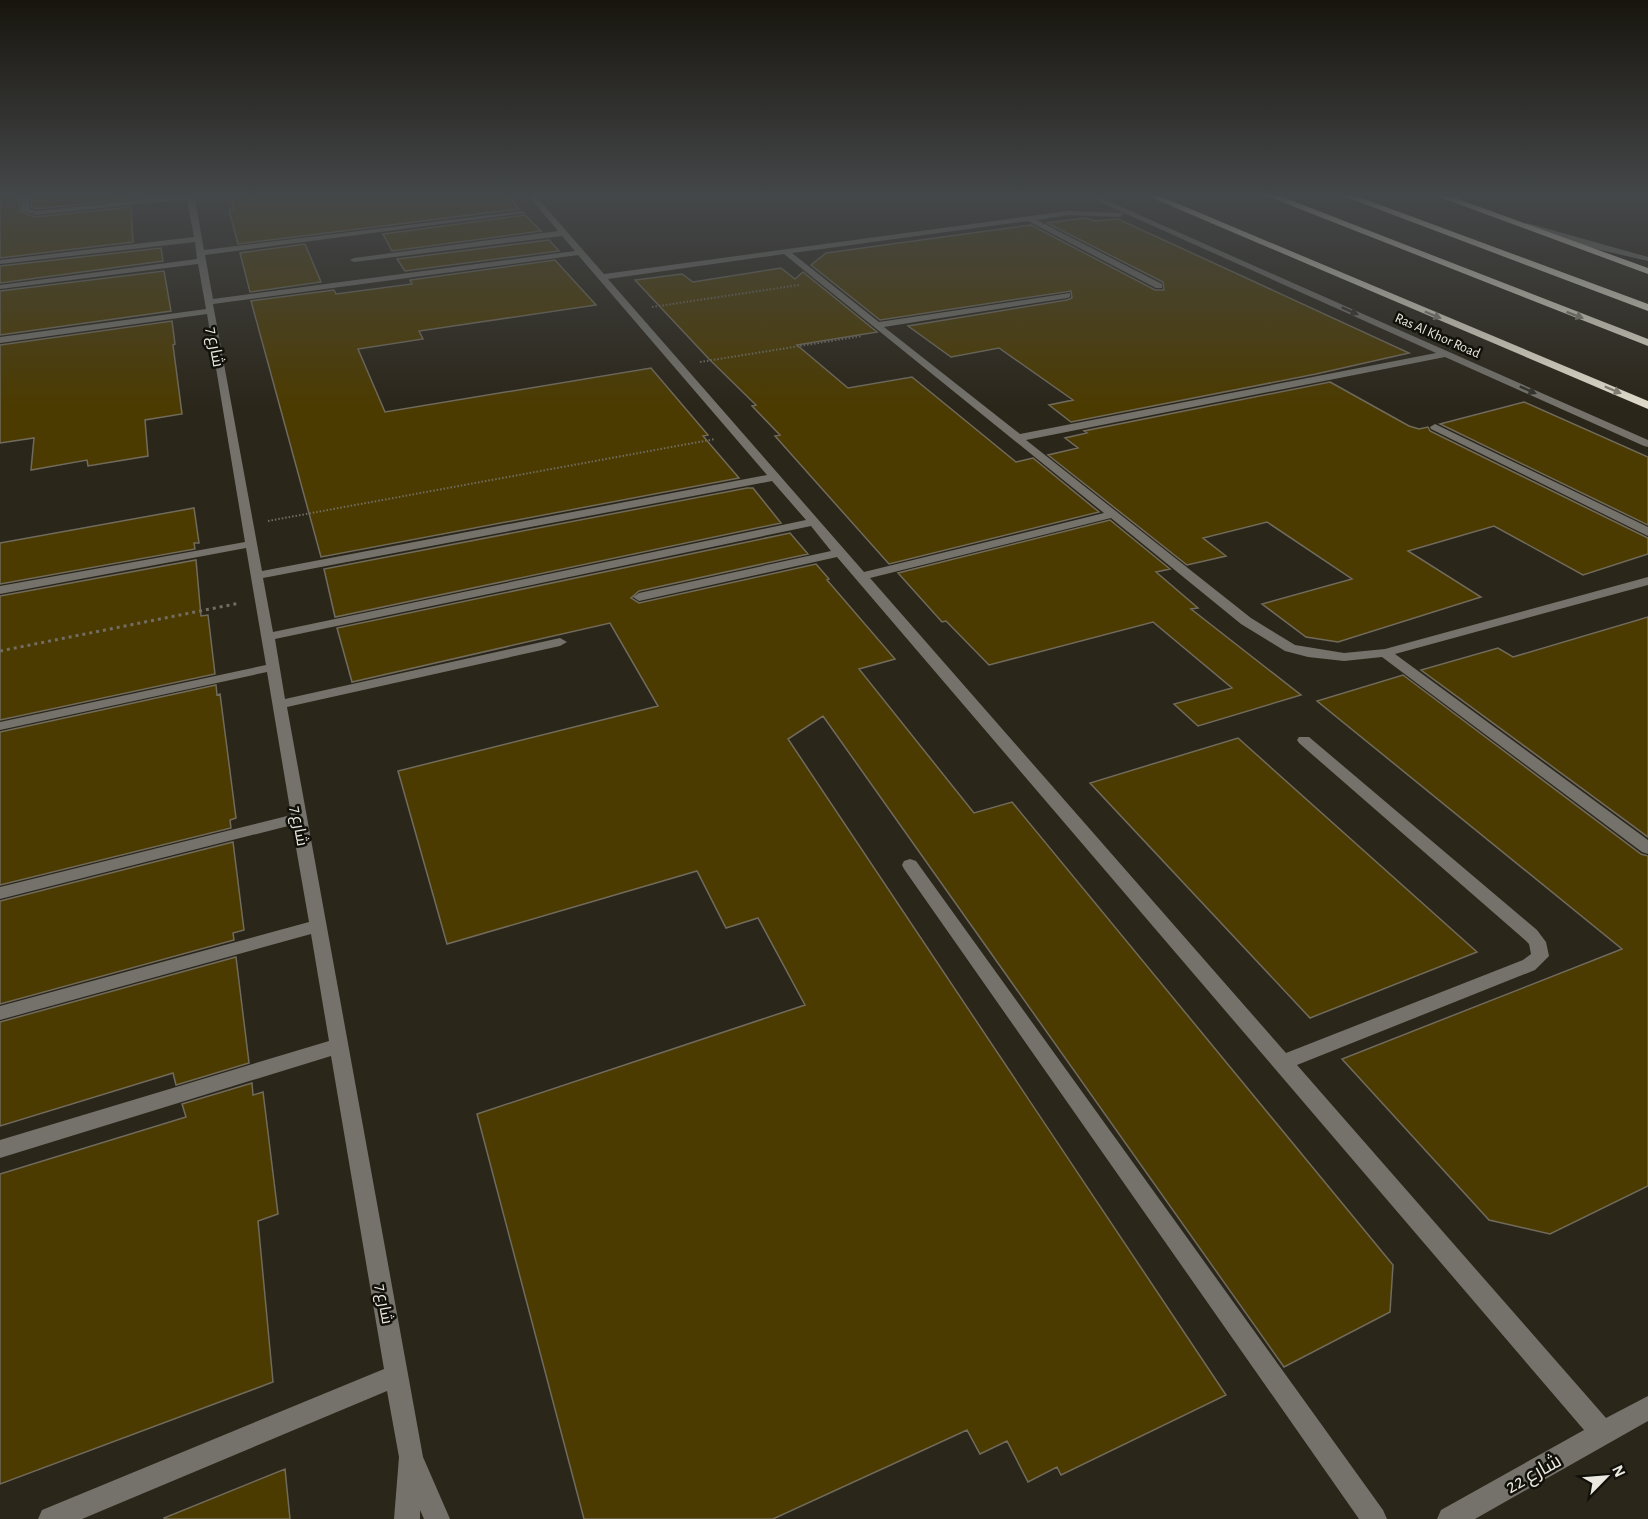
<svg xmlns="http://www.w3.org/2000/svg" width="1648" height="1519" font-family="'Alegreya Sans',Cairo,sans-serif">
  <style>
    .building { fill: #4c3b00; stroke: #706b5c; stroke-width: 1.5 }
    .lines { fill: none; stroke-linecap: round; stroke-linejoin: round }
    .path-far1 { stroke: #716d62; stroke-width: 2; stroke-dasharray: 1.5 2; stroke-linecap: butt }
    .path { stroke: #716d62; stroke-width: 3; stroke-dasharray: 3 4; stroke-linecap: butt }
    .minor { fill: #74726b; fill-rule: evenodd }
    .highway { fill: #e1dccb; fill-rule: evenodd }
    .oneway { fill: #34322c }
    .oneway2 { fill: #838074 }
    .labels { text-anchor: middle; stroke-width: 5; stroke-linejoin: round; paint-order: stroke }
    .far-street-label { font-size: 14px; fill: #ebe8df; stroke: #11100a }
    .street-label { font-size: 16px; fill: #ebe8df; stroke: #11100a }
    .near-street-label { font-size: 20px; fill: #ebe8df; stroke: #11100a }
  </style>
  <rect width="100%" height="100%" fill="#2b261a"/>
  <path class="building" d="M0,194H20L19,211L35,217L131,207L133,242L0,258Z
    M31,194H130V199L36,209L31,207Z
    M230,194H507L519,209L238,244L229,210L234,209Z
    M525,215L541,231L392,251L383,234Z
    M1085,218L1095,221L1118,219L1409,353L1316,374L1071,422L1049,405L1073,400L999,348L951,357L908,326L1067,300L1072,298L1071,291L880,320L811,265L826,253L1031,225L1155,290H1164L1163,282L1047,223Z
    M549,240L559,251L405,271L397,259Z
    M305,244L321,282L250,292L240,253Z
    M161,248L163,261L0,283V266Z
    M555,260L596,305L419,331L423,339L358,349L385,412L651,368L708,435L703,436L739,478L321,557L251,301L334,290L336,294L412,284L410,280Z
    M781,268L795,279L803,272L877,332L797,345L848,388L912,377L1016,462L1033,458L1099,512L889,564L775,436L780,435L752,406L756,405L709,359L635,280L682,274L693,282Z
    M164,271L171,311L0,335V291Z
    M172,321L175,344L173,345L182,414L145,420L148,456L88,466L87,460L31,470L34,438L0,443V345Z
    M1330,382L1409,426L1419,429L1428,427L1430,431L1648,538V554L1583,575L1494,526L1408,551L1481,597L1338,642L1306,637L1262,604L1352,579L1267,522L1203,538L1226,556L1187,565L1048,455L1078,448L1065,438L1087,433L1084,431Z
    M1524,402L1648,457V525L1440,424Z
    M747,488H753L781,523L335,617L324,569Z
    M194,508L199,543H194L195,549L0,584V543Z
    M1110,520L1170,569L1156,572L1198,608L1191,609L1301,695L1198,726L1174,704L1232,688L1153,622L989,665L946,621L942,622L898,573Z
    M790,533L808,554L639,591L631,598L639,603L816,564L829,579L827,580L895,659L859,669L974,813L1012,802L1393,1265L1390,1312L1284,1367L823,716L788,739L1226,1395L1061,1475L1057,1467L1028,1482L1007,1441L980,1454L967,1430L773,1519H584L477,1114L805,1005L758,918L726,928L697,871L447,944L398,771L658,706L610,623L352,682L337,628Z
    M196,560L201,616L208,615L215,674L0,720V596Z
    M1648,617V837L1421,670L1498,648L1513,657Z
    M1403,675L1641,854L1648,856V1186L1550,1234L1489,1220L1342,1059L1622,949L1317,701Z
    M216,685L217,695L220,694L236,818L230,820L231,828L0,885V732Z
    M1238,738L1477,952L1310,1018L1090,783Z
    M233,842L244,930L233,933L234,940L0,1004V901Z
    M236,957L249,1063L176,1085L173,1073L0,1126V1022Z
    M252,1083L253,1095L263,1092L278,1214L258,1221L273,1382L0,1484V1174L186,1117L182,1104Z
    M285,1469L290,1519H164V1518Z"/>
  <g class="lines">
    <path class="path-far1" d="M652,307L799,285
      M700,362L862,336
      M268,521L715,439"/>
    <path class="path" d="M0,651L240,603"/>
    <path class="minor" d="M22,194H29V209L36,211L194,194L204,250L522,211L526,213L205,255L213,299L575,251L562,236L354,262L350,260L354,258L558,231L527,194H534L604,274L1068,211L1123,213L1120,217L1068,215L1037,220L1162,284V288H1156L1028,221L792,253L879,322L1070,293V297L1067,298L884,327L1020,434L1436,353L1082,194H1092L1648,440V447L1644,446L1445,357L1026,440L1251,618L1295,645L1344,653L1385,649L1648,577V585L1395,654L1648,840V854L1642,852L1382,657L1344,661L1308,657L1285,651L1241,624L1111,518L870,578L1286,1053L1523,960L1531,954L1529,944L1525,940L1299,743L1297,740L1299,737H1309L1537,930L1546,942L1549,956L1535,970L1297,1065L1606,1418L1648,1396V1421L1475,1519H1437L1441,1510L1584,1430L837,557L639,601L633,597L639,593L831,551L811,526L275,639L285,699L560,638L567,642L560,646L287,707L423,1457L450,1519H424L420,1510V1519H394L399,1457L387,1391L82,1519H38L42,1510L384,1369L331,1056L0,1158V1140L329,1041L311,934L0,1020V1006L309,922L292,825L0,899V887L291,815L267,672L0,730V722L266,665L246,548L0,594V586L245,542L207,314L0,343V337L206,309L198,264L0,289V285L197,259L195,242L0,264V260L194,237L187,199L36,215L21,210ZM784,254L1104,513L864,572L608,279ZM578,255L767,475L262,571L213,304ZM772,481L806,520L273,632L263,578Z
      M1527,223L1648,257V261L1592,248L1524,227Z
      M1435,424L1648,527V536L1431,429L1430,427Z
      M910,859L916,861L1383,1510L1387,1519H1359L904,869L902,865L904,861Z"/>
    <path class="highway" d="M1143,194H1155L1648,401V409Z
      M1262,194H1275L1648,339V346Z
      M1338,194H1351L1648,304V311Z
      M1431,194H1444L1648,268V274Z"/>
  </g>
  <defs><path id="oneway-solid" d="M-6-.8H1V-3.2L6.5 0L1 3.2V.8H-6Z" transform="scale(1.5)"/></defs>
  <g class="oneway">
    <use href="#oneway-solid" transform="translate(1350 311) rotate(24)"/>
    <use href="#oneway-solid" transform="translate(1528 390) rotate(24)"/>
  </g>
  <g class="oneway2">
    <use href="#oneway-solid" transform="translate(1433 315) rotate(23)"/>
    <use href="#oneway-solid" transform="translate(1575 315) rotate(21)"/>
    <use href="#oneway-solid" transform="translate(1613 390) rotate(23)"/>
  </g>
  <linearGradient id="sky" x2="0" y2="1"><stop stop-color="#18150e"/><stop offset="0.48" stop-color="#444749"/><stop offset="1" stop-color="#444749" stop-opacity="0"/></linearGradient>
  <rect width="1648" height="407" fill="url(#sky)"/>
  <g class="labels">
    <g class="far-street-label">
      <text transform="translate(1438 335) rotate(24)" y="5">Ras Al Khor Road</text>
    </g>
    <g class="street-label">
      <text transform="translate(216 347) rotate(80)" y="6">شارع 7</text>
      <text transform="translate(300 826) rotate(80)" y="6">شارع 7</text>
      <text transform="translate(385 1304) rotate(80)" y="6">شارع 7</text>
    </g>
    <g class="near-street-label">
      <text transform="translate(1533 1473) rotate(-29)" y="7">شارع 22</text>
    </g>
  </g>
  <g transform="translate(1606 1477) rotate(65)" stroke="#11100a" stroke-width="4.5" paint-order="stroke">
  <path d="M0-4.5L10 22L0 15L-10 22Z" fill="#ebe8df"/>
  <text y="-9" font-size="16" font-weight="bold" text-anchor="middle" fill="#ebe8df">N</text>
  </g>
</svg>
